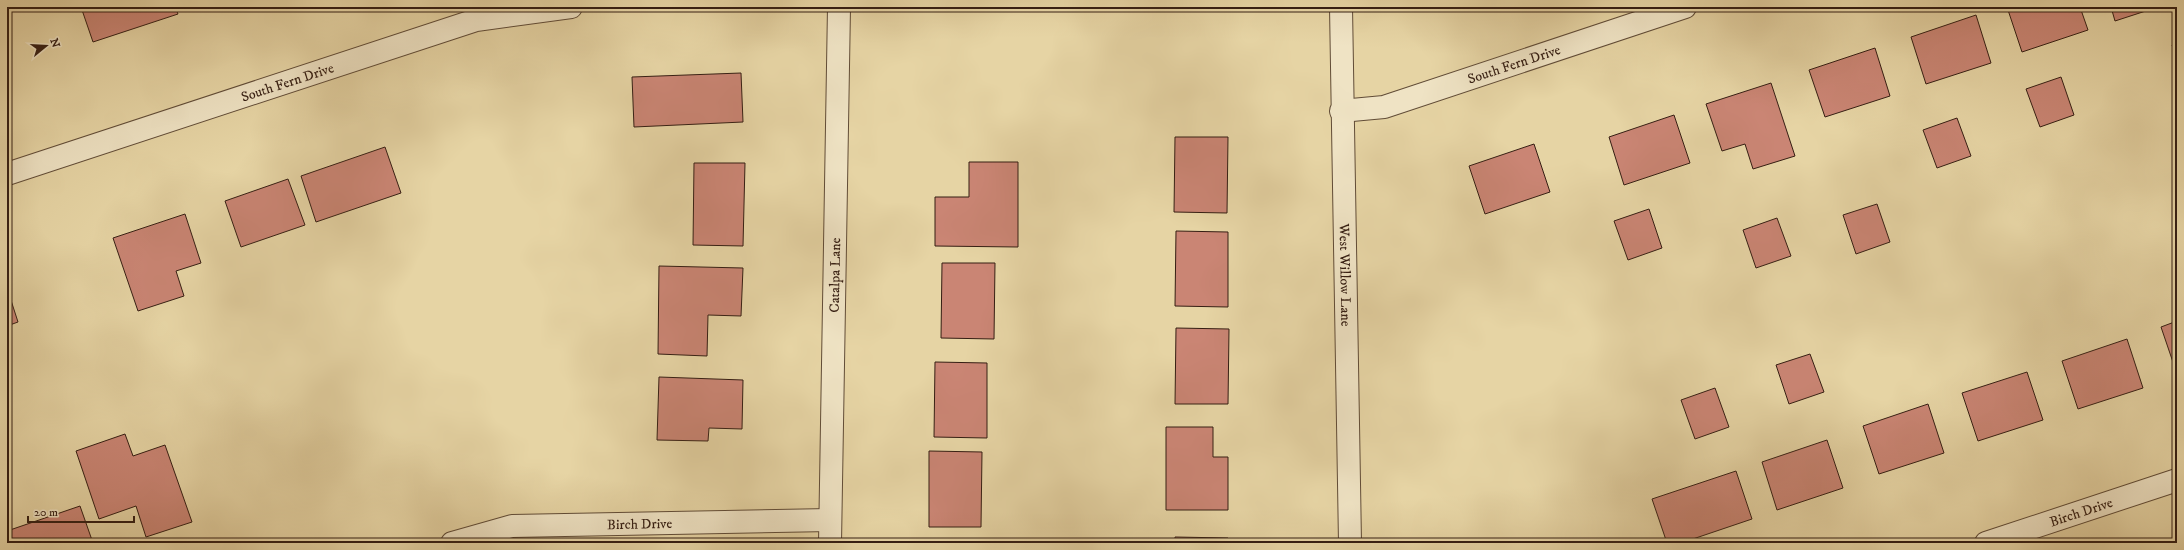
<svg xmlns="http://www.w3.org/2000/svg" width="2184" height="550" font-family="'IM FELL DW Pica',serif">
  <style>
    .building { fill: #ca8574; stroke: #351e13 }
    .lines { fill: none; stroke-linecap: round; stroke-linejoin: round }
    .minor-casing { stroke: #614c37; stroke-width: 24 }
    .minor { stroke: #efe3c4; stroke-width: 22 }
    .labels { text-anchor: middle; stroke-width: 3.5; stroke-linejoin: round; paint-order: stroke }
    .street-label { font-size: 14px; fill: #351e13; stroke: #efe3c4 }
  </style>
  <rect width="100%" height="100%" fill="#e6d4a4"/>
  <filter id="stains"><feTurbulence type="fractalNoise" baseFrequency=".005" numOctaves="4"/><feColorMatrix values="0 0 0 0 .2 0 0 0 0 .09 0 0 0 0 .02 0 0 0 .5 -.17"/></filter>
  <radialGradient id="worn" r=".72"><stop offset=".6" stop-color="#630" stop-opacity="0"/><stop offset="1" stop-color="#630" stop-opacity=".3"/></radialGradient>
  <path class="building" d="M81,7H175L178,14L93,42Z
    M2007,7H2080L2088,30L2022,52Z
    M2111,7H2158L2115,21Z
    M1976,15L1991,63L1926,84L1911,37Z
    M2177,44V59L2172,45Z
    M1875,48L1890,96L1825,117L1809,70Z
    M741,73L743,122L634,127L632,77Z
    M2061,77L2074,115L2040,127L2026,89Z
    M1771,83L1795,156L1753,169L1745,144L1722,151L1706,104Z
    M1674,115L1690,163L1624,185L1609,137Z
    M1957,118L1971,156L1937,168L1923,130Z
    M1175,137H1228L1227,213L1174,212Z
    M1534,144L1550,192L1485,214L1469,166Z
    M385,147L401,193L316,222L301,176Z
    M969,162H1018V247L935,246V197H969Z
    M694,163H745L743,246L693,245Z
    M288,179L305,225L241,247L225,201Z
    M1877,204L1890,242L1856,254L1843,215Z
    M1649,209L1662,248L1628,260L1614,221Z
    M185,214L201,263L176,271L184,296L138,311L113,238Z
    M1777,218L1791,256L1756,268L1743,230Z
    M1176,231L1228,232V307L1175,306Z
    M942,263H995L994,339L941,338Z
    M659,266L743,268L741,316L708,315L707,356L658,354Z
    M7,288L18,322L7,326Z
    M2177,321V374L2161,327Z
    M1176,328L1229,329L1228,404H1175Z
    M2127,339L2143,388L2078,409L2062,361Z
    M1810,354L1824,392L1789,404L1776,365Z
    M935,362L987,363V438L934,437Z
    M2027,372L2043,420L1978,441L1962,393Z
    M659,377L743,380L742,429L709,428L708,441L657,440Z
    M1715,388L1729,427L1695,439L1681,400Z
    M1928,404L1944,453L1879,474L1863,426Z
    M1166,427H1213V457H1228V510H1166Z
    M125,434L133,456L165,445L192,522L146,537L136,506L99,519L76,451Z
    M1827,440L1843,488L1777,510L1762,462Z
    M929,451L982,452L981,527H929Z
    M1736,471L1752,519L1681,543H1667L1652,499Z
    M80,506L93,543H7V531Z
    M1175,537L1228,538V543H1175Z"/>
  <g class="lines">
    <defs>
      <g id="minor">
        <path id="s1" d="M1341,7L1350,543"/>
        <path id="s2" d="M1341,111L1384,107L1685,7"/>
        <path id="s3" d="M7,174L476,20L571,7"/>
        <path id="s4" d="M452,543L512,526L830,520"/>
        <path id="s5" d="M830,543L839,7"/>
        <path id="s6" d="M1986,543L2177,480"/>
      </g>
    </defs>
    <use href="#minor" class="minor-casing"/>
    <use href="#minor" class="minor"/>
  </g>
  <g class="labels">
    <g class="street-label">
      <text dy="5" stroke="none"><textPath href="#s2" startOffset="180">South Fern Drive</textPath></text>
      <text dy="5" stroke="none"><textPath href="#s3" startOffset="295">South Fern Drive</textPath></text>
      <text dy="5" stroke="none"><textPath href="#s5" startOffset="268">Catalpa Lane</textPath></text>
      <text dy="5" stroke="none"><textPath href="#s1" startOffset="268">West Willow Lane</textPath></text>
      <text dy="5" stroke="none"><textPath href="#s6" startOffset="100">Birch Drive</textPath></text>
      <text dy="5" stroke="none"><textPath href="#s4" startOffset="190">Birch Drive</textPath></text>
    </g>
  </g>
  <rect width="2184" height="550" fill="none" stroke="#e6d4a4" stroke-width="24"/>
  <rect x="8" y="8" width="2168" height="534" fill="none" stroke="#351e13" stroke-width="2"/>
  <rect x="12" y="12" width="2160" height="526" fill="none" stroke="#351e13"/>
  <g transform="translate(46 46) rotate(72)" stroke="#efe3c4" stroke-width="3" paint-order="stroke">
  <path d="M0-3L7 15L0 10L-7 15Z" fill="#351e13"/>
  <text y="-6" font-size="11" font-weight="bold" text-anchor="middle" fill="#351e13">N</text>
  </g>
  <path d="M28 516v6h106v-6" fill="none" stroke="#351e13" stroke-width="2"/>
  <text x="34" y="516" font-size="12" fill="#351e13" stroke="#efe3c4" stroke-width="3" paint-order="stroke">20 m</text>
  <rect width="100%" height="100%" filter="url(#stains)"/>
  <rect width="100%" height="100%" fill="url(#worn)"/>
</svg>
